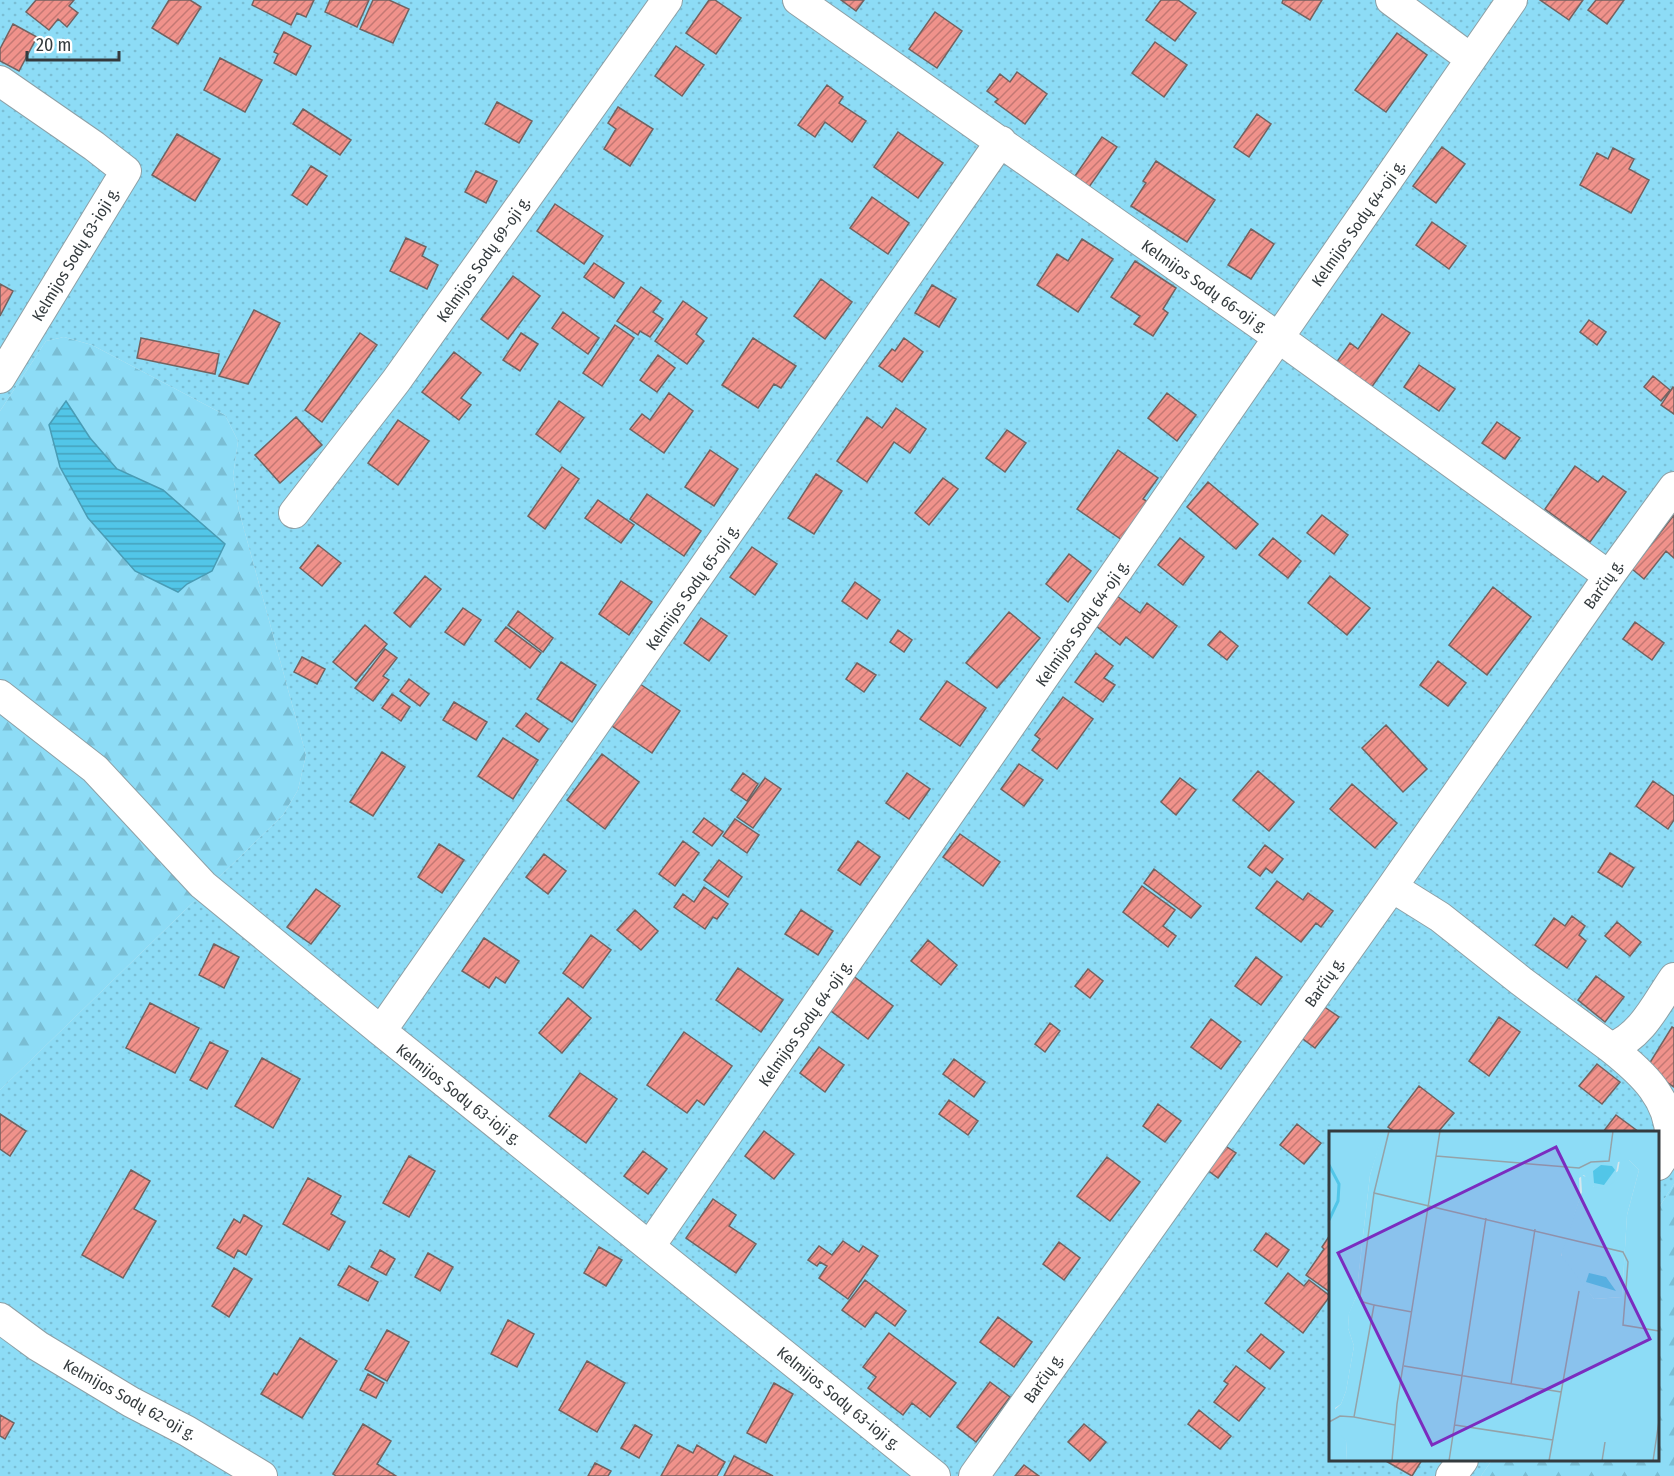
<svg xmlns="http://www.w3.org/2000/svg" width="1674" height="1476" font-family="'Fira Sans Condensed',sans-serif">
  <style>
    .forest { fill: url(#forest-firs); fill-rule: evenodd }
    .garden { fill: url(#garden-dots) }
    .water { fill: url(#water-rules); stroke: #499cb5; stroke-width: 1.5 }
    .building { fill: url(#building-hatch); stroke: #736260; stroke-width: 1.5 }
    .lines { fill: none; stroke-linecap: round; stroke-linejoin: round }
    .minor-casing { stroke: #8ea0a6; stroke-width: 32 }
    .minor { stroke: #fff; stroke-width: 30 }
    .labels { text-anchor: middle; stroke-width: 6; stroke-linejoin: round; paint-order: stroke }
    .street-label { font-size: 16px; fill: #343b3e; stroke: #fff }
    .inset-river { fill: none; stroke: #52c6e8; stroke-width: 3 }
    .inset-road { fill: none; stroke: #94a2a8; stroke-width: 1.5 }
    .view { fill: #7b2cbf; fill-opacity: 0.15; stroke: #7b2cbf; stroke-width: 3 }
    .inset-edge { fill: none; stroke: #343b3e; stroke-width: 3 }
  </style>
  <defs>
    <pattern id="forest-firs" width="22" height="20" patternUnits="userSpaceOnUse" patternTransform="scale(1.5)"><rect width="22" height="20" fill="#8ddcf6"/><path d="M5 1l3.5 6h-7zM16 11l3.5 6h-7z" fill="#7abed4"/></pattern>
    <pattern id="garden-dots" width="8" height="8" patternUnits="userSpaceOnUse" patternTransform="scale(1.5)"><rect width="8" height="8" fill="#8ddcf6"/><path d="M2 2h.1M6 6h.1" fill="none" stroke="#7abed4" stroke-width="1.8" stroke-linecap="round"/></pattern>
    <pattern id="water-rules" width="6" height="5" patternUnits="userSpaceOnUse" patternTransform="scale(1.5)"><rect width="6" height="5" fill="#52c6e8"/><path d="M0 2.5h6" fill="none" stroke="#45a2bd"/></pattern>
    <pattern id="building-hatch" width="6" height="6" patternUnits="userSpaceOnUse" patternTransform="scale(1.5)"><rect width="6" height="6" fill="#f0928b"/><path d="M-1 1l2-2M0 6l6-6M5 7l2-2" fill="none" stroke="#c37873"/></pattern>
  </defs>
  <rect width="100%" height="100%" fill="#d4e7ee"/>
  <path class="forest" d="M64,337L92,345L225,415L238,441L233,476L239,511L306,755L298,790L283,815L0,1090V411L46,341ZM65,401L90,438L117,469L212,571L187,584L135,571L88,518L60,467Z
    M1674,1184V1476H1481L1492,1460H1658V1209Z"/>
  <path class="garden" d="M0,0H1674V1184L1658,1209V1132H1330V1460H1492L1481,1476H0V1090L283,815L298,790L306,755L239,511L233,476L238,441L225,415L92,345L64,337L46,341L0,411Z"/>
  <path class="water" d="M66,401L90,438L117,469L163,490L225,544L212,571L187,584L178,592L135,571L88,518L60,467L49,425Z"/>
  <path class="building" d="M36,0H74L69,6L78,13L67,27L58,19L49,30L26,12Z
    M169,0H190L201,7L178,44L152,28Z
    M254,0H314L306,17L297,13L291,25L252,5Z
    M330,0H369L357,27L325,12Z
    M373,0H389L409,9L393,43L360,29Z
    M709,0H715L741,18L716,54L686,33Z
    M841,0H864L856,11Z
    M1161,0H1178L1196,13L1175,41L1146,20Z
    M1283,0H1322L1310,20L1282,3Z
    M1540,0H1583L1569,20Z
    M1596,0H1624L1607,24L1588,10Z
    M935,12L962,31L937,68L909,49Z
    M13,24L37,37L19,71L0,61V49Z
    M284,32L311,46L296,75L274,63L278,54L274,52Z
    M1397,33L1427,55L1386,112L1355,90Z
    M1155,42L1187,65L1164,97L1132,73Z
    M676,46L704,65L682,96L655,76Z
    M220,58L262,80L245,112L204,90Z
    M1017,72L1047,94L1025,124L995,102L998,99L987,91L1000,74L1010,82Z
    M827,85L843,97L839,103L866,121L852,142L825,122L815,137L798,125Z
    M497,102L532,121L519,143L485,124Z
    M618,107L653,129L630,166L604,149L616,129L608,123Z
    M303,109L351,140L340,155L293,124Z
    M1257,114L1271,124L1249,157L1234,147Z
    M898,132L943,163L918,198L874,167Z
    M177,134L220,159L195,201L152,175Z
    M1102,137L1117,147L1089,187L1075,176Z
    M1442,147L1465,164L1436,203L1413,186Z
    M1613,148L1634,159L1629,169L1649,180L1631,213L1580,185L1597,153L1608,159Z
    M1156,161L1215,200L1187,242L1131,206L1146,183L1143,181Z
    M311,166L327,176L307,205L292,195Z
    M476,171L497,181L486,203L465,192Z
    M872,197L909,223L888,254L850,228Z
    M555,204L603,236L584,264L537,231Z
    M1432,222L1466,246L1449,269L1416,245Z
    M1251,229L1274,244L1251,279L1228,265Z
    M406,238L426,247L422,256L438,265L427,289L390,271Z
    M1082,239L1113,259L1078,312L1037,285L1057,254L1068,261Z
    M1135,261L1176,288L1163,309L1168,313L1153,336L1134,324L1140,316L1111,297Z
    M594,263L624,283L614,298L584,277Z
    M513,276L540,296L508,339L481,319Z
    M821,279L852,302L825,339L794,316Z
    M0,284L13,291L0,316Z
    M932,285L956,299L939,327L915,313Z
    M641,287L661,301L653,312L663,319L650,337L640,331L638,335L617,321Z
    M683,301L707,318L696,334L704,341L687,364L655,341Z
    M254,310L280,323L248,384L219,376Z
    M563,312L599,338L588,354L552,328Z
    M1382,314L1410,333L1371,388L1336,363L1350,343L1358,349Z
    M1589,320L1606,332L1597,345L1580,332Z
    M615,325L634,338L602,386L583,373Z
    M360,333L377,345L322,422L305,410Z
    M521,333L538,344L520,371L503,360Z
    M141,338L219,354L215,374L137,358Z
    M753,338L796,366L781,388L774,384L758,408L722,385Z
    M904,338L923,352L902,382L879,366L892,349L895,351Z
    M454,352L481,373L461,398L471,405L459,420L422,392Z
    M658,355L675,368L657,392L640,380Z
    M1419,365L1455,389L1439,411L1404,387Z
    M1653,376L1670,390L1661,401L1644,387Z
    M1673,387L1674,388V414L1661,405Z
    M669,393L693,411L664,453L630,429L642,414L650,420Z
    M1167,393L1196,415L1177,441L1148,418Z
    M559,401L584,418L560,452L536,434Z
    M896,408L926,429L910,453L894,442L867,482L837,461L867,417L882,428Z
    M296,417L322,445L280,483L255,455Z
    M398,420L429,441L398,485L368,463Z
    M1497,422L1520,438L1505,459L1482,443Z
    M1007,430L1026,443L1005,472L986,458Z
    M710,450L738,469L714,506L685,487Z
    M1118,450L1158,478L1143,499L1148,502L1122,540L1077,509Z
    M1575,466L1598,482L1603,476L1626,492L1590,542L1545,509Z
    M562,467L579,479L545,529L528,516Z
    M816,474L842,491L814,534L788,518Z
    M943,478L958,489L929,525L915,513Z
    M1208,482L1258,524L1236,549L1187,507Z
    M647,494L701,531L684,556L630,519Z
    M598,500L634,525L621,543L585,518Z
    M1322,515L1348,535L1334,554L1307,533Z
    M1674,515V558L1666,551L1644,579L1632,569Z
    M1180,538L1204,557L1183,585L1158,565Z
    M1273,538L1301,561L1288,578L1259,555Z
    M318,545L341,563L322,586L300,568Z
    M752,547L777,564L755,595L730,577Z
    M1069,554L1091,571L1068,602L1046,584Z
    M425,576L441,589L410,627L394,613Z
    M1330,576L1370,608L1347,635L1308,603Z
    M621,581L652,602L629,635L599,614Z
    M855,582L880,600L867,619L842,601Z
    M1493,587L1531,617L1487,675L1449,645Z
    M1117,596L1140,613L1147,603L1177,626L1153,658L1126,637L1120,645L1095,625Z
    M463,608L481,620L464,645L445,632Z
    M518,611L553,638L543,652L508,625Z
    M1009,612L1040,638L997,688L966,663Z
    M701,618L727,636L709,661L684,643Z
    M1635,622L1664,643L1652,660L1623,639Z
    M365,625L387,644L356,681L333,662Z
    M506,627L541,653L530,668L495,641Z
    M898,630L912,640L904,652L890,642Z
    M1220,631L1238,646L1227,660L1208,645Z
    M385,649L397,658L383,676L389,680L373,701L355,688Z
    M1096,653L1113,666L1104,678L1115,685L1103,702L1075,682Z
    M302,657L325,669L317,684L294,672Z
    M1438,661L1466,683L1448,706L1420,685Z
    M561,662L596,685L572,722L537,699Z
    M857,663L876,675L864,692L846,679Z
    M409,679L429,694L420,706L400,691Z
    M947,681L986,708L960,746L920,719Z
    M640,684L680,711L652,753L612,726Z
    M392,694L410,707L401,721L382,708Z
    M1063,697L1093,719L1057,769L1032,750L1040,739L1035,735Z
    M454,702L487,722L476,740L443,720Z
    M526,713L548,729L539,742L516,726Z
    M1386,725L1427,769L1403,792L1362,748Z
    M503,738L538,760L513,799L478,776Z
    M382,752L405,767L373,816L350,802Z
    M602,754L639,782L605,829L567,800Z
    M1019,764L1043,780L1024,806L1001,789Z
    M1258,771L1294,802L1269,831L1233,800Z
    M743,773L758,784L747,801L731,790Z
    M907,773L930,789L909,819L886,803Z
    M765,778L781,789L753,828L737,817Z
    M1180,778L1196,790L1176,815L1161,802Z
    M1653,781L1674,796V820L1668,829L1636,806Z
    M1352,784L1397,823L1375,848L1330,809Z
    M704,818L723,832L712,846L693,832Z
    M735,819L759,835L747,853L723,836Z
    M960,834L1000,862L983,886L943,857Z
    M683,841L699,853L675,886L659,874Z
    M858,841L880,857L860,885L838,870Z
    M439,844L464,860L442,893L418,877Z
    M1265,845L1283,859L1272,873L1266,868L1260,876L1248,867Z
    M1610,853L1634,868L1622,887L1598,872Z
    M544,854L566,871L548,894L526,877Z
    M719,860L742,877L728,897L704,880Z
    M1154,869L1201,906L1191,918L1144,883Z
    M1277,881L1303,900L1308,893L1333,911L1321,927L1316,923L1301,942L1256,908Z
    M1142,886L1175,910L1163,926L1176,936L1168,947L1123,912Z
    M704,887L728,904L717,919L713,917L705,929L674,907L683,894L694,902Z
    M316,889L340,906L311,944L287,927Z
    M635,910L658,931L641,950L617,930Z
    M801,910L833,931L818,955L785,934Z
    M1572,916L1585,926L1579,935L1586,941L1567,968L1535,945L1554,918L1565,926Z
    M1617,922L1641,942L1630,956L1605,936Z
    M591,935L611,950L583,988L563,973Z
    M484,938L519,961L505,983L496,977L489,988L462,971Z
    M928,940L957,965L941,985L911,961Z
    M214,944L239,957L224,988L199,975Z
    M1256,957L1282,977L1261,1005L1235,986Z
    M738,968L783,1000L761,1032L716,1000Z
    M1088,969L1103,981L1090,998L1075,986Z
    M848,972L893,1006L868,1039L823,1005Z
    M1596,976L1624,997L1605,1022L1578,1000Z
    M568,998L591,1018L562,1053L539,1033Z
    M150,1003L199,1028L175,1073L126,1048Z
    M1323,1006L1339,1017L1315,1048L1299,1036Z
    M1499,1017L1520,1032L1489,1076L1469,1061Z
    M1211,1019L1241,1042L1221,1069L1191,1047Z
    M1050,1023L1060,1031L1045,1052L1035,1044Z
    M1672,1027L1674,1028V1087L1646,1069Z
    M684,1032L732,1066L704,1105L697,1100L687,1113L647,1085Z
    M210,1042L228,1051L207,1089L190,1080Z
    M819,1047L844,1065L825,1092L800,1073Z
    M262,1058L300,1079L273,1128L235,1106Z
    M954,1059L985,1082L974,1097L943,1074Z
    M1597,1064L1620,1082L1602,1104L1579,1086Z
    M580,1073L617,1099L586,1143L549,1116Z
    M1419,1086L1454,1113L1438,1132H1395L1388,1127Z
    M949,1100L978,1121L968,1135L939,1114Z
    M1158,1104L1181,1121L1165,1142L1143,1126Z
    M0,1114L26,1131L10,1156L0,1149Z
    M1616,1115L1639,1132H1603Z
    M1297,1124L1321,1143L1304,1164L1280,1145Z
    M764,1131L794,1154L774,1179L745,1156Z
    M1224,1145L1236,1153L1218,1178L1206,1169Z
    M643,1151L667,1169L648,1194L624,1176Z
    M409,1156L435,1171L409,1217L383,1203Z
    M1107,1157L1140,1182L1110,1221L1077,1196Z
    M131,1170L150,1181L134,1209L156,1221L123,1278L82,1255Z
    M308,1178L341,1196L331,1214L345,1222L329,1250L283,1224Z
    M713,1199L736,1215L729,1226L756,1244L736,1273L686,1238Z
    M244,1215L262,1226L246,1255L238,1250L234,1258L217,1248L234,1219L240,1223Z
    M1266,1233L1289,1250L1277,1267L1254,1250Z
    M1330,1235V1292L1306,1275L1324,1249L1322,1247Z
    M843,1241L859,1252L863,1246L878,1256L848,1299L819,1278L827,1266L820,1262L817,1266L808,1260L819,1246L832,1255Z
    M1059,1242L1080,1258L1064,1280L1043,1264Z
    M599,1247L622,1260L606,1286L584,1273Z
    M380,1250L395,1259L386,1275L371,1267Z
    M428,1253L453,1267L440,1291L415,1277Z
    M349,1266L378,1282L368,1301L338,1285Z
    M234,1268L252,1279L229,1317L212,1306Z
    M1288,1273L1304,1286L1309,1280L1330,1296L1303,1333L1265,1303Z
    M865,1280L906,1311L895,1326L876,1312L865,1327L842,1310Z
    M998,1317L1032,1342L1014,1367L980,1342Z
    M508,1320L534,1334L517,1367L491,1354Z
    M387,1330L409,1342L387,1381L365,1369Z
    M889,1333L956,1383L930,1417L912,1403L903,1415L868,1388L876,1377L863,1367Z
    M1261,1334L1284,1352L1270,1369L1247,1351Z
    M300,1338L337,1361L302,1418L261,1394L274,1373L277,1375Z
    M587,1361L625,1383L597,1432L559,1410Z
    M1236,1366L1265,1388L1239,1421L1214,1402L1228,1384L1224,1381Z
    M368,1374L384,1383L376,1398L360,1390Z
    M990,1382L1010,1397L976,1442L957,1427Z
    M774,1383L793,1394L766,1443L747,1433Z
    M1199,1410L1231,1436L1220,1449L1188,1424Z
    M0,1415L14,1423L5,1439L0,1436Z
    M363,1424L391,1441L377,1464L396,1476H336L333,1474Z
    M1084,1424L1106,1442L1090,1461L1068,1442Z
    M635,1425L652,1435L639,1458L621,1448Z
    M678,1445L693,1453L697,1445L725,1462L717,1476H661Z
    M734,1456L773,1476H724Z
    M1384,1460H1422L1412,1476Z
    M595,1463L611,1471L608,1476H588Z
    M1024,1465L1039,1476H1015Z"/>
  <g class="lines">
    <defs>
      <path id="minor" d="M798,0L1279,338L1609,576
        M1391,0L1471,59
        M0,81L94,146L126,171L0,378
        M294,513L396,381L667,0
        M0,695L95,769L203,885L381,1031L935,1476
        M1392,887L1440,917L1521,981L1611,1048
        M381,1031L1001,141
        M1658,1165C1662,1158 1668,1152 1670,1145C1674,1100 1640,1071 1611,1048C1642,1036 1656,1004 1674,978
        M650,1246L1512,0
        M0,1318L38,1346L131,1402L187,1431L262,1476
        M974,1476L1392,887L1609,576L1674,487
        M1451,1476L1463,1460"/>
    </defs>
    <use href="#minor" class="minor-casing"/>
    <use href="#minor" class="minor"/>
  </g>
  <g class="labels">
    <g class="street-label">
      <text transform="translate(1358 223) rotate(-55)" y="6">Kelmijos Sodų 64-oji g.</text>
      <text transform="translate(75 254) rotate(-59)" y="6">Kelmijos Sodų 63-ioji g.</text>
      <text transform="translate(483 259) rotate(-55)" y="6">Kelmijos Sodų 69-oji g.</text>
      <text transform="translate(1205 286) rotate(35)" y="6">Kelmijos Sodų 66-oji g.</text>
      <text transform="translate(1603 584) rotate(-55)" y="6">Barčių g.</text>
      <text transform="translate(692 587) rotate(-55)" y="6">Kelmijos Sodų 65-oji g.</text>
      <text transform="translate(1082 623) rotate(-55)" y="6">Kelmijos Sodų 64-oji g.</text>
      <text transform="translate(1324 982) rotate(-55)" y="6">Barčių g.</text>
      <text transform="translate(805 1023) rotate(-55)" y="6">Kelmijos Sodų 64-oji g.</text>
      <text transform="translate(459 1094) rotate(38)" y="6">Kelmijos Sodų 63-ioji g.</text>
      <text transform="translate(1043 1378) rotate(-55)" y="6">Barčių g.</text>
      <text transform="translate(839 1398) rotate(39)" y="6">Kelmijos Sodų 63-ioji g.</text>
      <text transform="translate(130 1399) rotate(29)" y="6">Kelmijos Sodų 62-oji g.</text>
    </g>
  </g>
  <g transform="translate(1329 1131)">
    <rect width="330" height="330" fill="#d4e7ee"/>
    <path d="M0,0H46L54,4L41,44L27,166L20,183L19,197L25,215L17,260L12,273L6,277L17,310L18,330H0ZM291,29H300L310,39L298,84L293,166L265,168L233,129L232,120L253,61L252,44L260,47L265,56L289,40Z" fill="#8ddcf6"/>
    <path d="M46,0H330V330H18L17,310L2,294L1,283L12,273L17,260L25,215L19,197L20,182L27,166L41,44L53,4ZM300,29L310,39L298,84L293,166L265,168L232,124L251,67L250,47L255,44L265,56L274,58L285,51L289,31Z" fill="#8ddcf6" fill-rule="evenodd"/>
    <path d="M272,34L283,35L286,39L275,54L265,52L264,40ZM260,142L277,146L287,160L257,151Z" fill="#52c6e8"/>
    <path class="inset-river" d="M0,34L10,53L9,70L0,89"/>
    <path class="inset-road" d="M107,25L250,37L262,31L280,30L284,0M45,62L60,0M45,174L83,181M75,235L232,261M182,253L206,98M25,286L66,294M0,291L11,285L25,286L45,174L34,171L31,165L45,62L294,121L299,131L294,194L330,200M126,294L224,309M63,330L68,273L111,0M120,330L157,87M220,330L250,160M273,330L276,311M324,330L330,290"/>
    <path class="view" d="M227,16L321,208L103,314L9,122Z"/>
    <rect width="330" height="330" class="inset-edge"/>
  </g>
  <path d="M27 51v9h92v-9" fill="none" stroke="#343b3e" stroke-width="3"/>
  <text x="36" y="51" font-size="18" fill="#343b3e" stroke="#ffffff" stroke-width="4.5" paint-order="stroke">20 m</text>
</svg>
